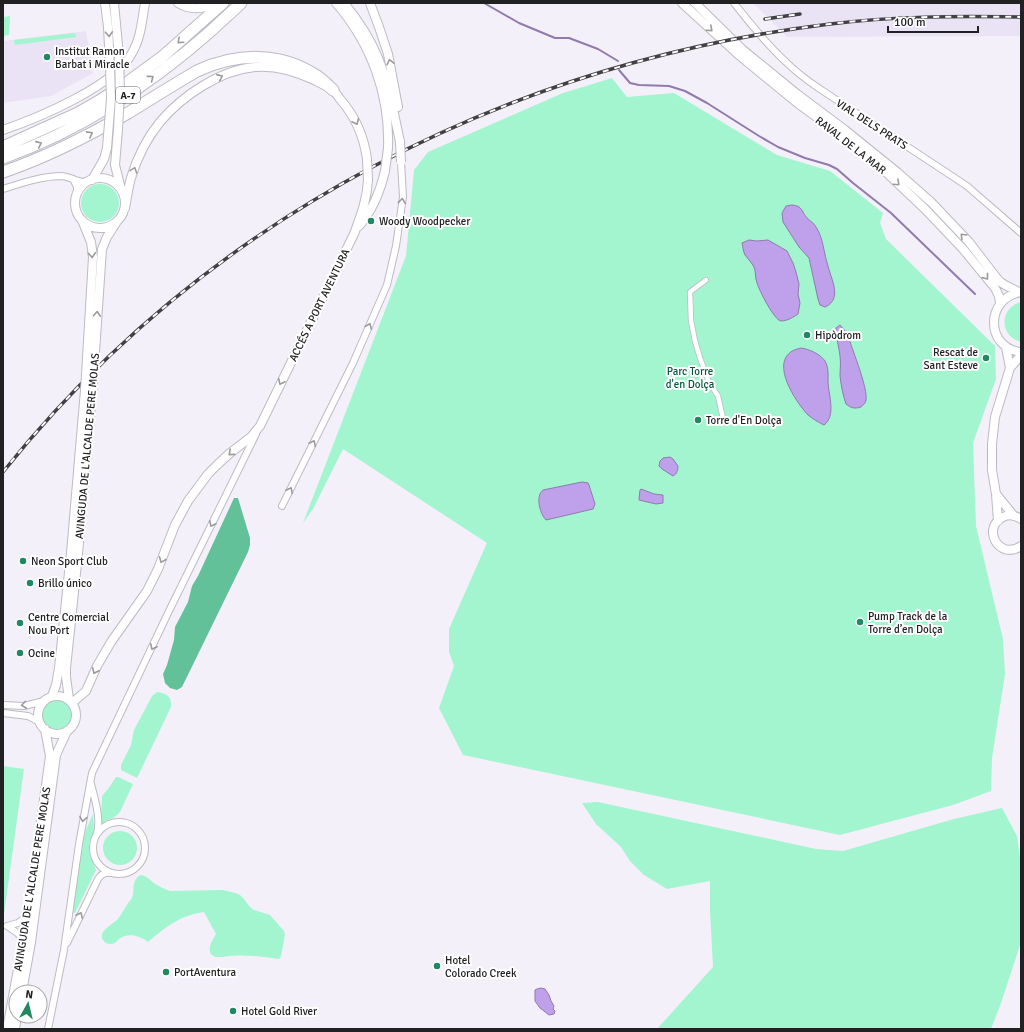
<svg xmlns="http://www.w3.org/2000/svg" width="1024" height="1032" font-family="Signika,sans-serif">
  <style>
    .built { fill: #eae3f5 }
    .green { fill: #a2f5cf }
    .forest { fill: #62c198 }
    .water { fill: #bfa0ea; stroke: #907aae }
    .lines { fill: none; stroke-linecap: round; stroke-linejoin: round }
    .stream { stroke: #907aae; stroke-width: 2 }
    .pedestrian-casing { stroke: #bdbac3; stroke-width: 6 }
    .minor-casing { stroke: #bdbac3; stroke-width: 8 }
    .tertiary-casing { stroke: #bdbac3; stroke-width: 10 }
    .motorway-casing { stroke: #bdbac3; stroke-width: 13 }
    .pedestrian { stroke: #fff; stroke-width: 4.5 }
    .minor { stroke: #fff; stroke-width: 6 }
    .tertiary { stroke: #fff; stroke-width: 8 }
    .motorway { stroke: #fff; stroke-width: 11 }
    .rail-casing { stroke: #424044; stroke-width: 3.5 }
    .rail { stroke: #fff; stroke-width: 2; stroke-dasharray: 6; stroke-linecap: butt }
    .tertiary-bridge-casing { stroke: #bdbac3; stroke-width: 10; stroke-linecap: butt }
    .tertiary-bridge { stroke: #fff; stroke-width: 8 }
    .oneway { stroke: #9b9b9c }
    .poi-dot { fill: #228863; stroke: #fff; stroke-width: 1.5 }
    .labels { text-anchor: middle; stroke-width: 4; stroke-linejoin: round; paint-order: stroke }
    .shield { fill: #fff; stroke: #646365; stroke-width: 1 }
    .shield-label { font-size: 10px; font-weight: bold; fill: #212023 }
    .poi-label { font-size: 11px; fill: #212023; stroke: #fff; text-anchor: start }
    .street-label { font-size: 11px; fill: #212023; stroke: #fff }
    .park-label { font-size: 11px; fill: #08573d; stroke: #fff }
  </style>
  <rect width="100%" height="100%" fill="#f4f0fa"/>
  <path class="built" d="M753,3H1021V36L787,37Z
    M86,31L93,73L51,96L3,103V41Z"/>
  <path class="green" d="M10,16L9,35L3,36V17Z
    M75,33L76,37L15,45L14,40Z
    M612,78L627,97L674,93L777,155L830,171L883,213L880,223L886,239L995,346L996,379L973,443L976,526L1003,639L1005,674L992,758L991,791L953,805L840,835L463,755L439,708L454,666L449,652V629L487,543L343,449L313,509L303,523L406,256L414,170L428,152L563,93Z
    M81 203a19 19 0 1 1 38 0a19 19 0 1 1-38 0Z
    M1021,302V342C999,336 999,308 1021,302Z
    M157,692C167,693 172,697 171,707L137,778L121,770V765L131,745L134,730L152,696Z
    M42 715a15 15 0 1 1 30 0a15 15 0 1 1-30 0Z
    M3,766L24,769L4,914H3Z
    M116,777H118L133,784L120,812L116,816L101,824L102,796L108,789Z
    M598,802L816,849L843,851L954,819L1002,808L1017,836L1021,865V942L1001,1003L991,1029H657L713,967L710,911V881L667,889L644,875L630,861L621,847L596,824L582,803Z
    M93,814L94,832L89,843V848L90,856L96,870L75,913H72L81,851L86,830Z
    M103 848a17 17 0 1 1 34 0a17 17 0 1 1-34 0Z
    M141,875C147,876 150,880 155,884C160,887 165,889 170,891L223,890L235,893L240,895L244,899L250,907L254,910L270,915L284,931L285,935L281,956L279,959C260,956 241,954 222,957C218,957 214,958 211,954C207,948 213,939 216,934L204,912C181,915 165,927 148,942C140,936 129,932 119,939C117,941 115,944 111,944C108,944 105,943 103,940C97,932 113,924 118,919C123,912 126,905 132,898C135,890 131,879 141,875Z"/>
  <path class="forest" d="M234,498H238L250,538V545L248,552L182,687L177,690L170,688L165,683L163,674L167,665L174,640L175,627L188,602L192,586L198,576Z"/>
  <path class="water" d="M792,205C803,206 801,211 807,218C810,221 814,223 816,227C823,237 824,254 828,266C831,279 843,299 825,307L820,305L818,299L809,258L799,247L783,222L782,213L786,206Z
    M749,240L757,241L768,240L787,251L793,263L796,272L799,284L798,294L800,303L798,314C794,317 787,321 781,321C774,320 759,290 757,283C755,278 756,272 754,267C752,263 748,259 745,255C743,251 743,247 742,243Z
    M840,325L846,332L849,339C853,351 868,389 866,400C866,403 863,405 861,407C854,409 851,408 846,404C843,396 841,385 840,376C840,369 841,363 840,356C839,347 836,338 836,328Z
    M801,348C809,349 820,354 825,361C829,368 828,376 828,383C829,396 836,416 824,425C818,422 813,419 808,415C794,400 765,355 801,348Z
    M670,457L673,459L678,466C678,470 677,474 673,476L662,469L659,466L660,461L663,458Z
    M582,482L588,483L589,485L595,504L593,509L546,520C540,514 535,496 543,490Z
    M641,489L654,494L663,495V503L656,504L639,500V499L640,490Z
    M541,988L545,989L549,995L551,1001L554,1006L553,1009L555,1011L554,1014L549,1015L540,1008L535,1001V990L537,989Z"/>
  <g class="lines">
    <path class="stream" d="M484,3L519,23L555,38H569L598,49L618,61
      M619,70L630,83L639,85L669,86L685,91L707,103L759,136L778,147L805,158L829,165L837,169L853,183L891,213L975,294"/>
    <defs>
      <path id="pedestrian" d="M706,280L690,292L691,321L695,341L700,358L709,382L718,396L724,423"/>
      <path id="minor" d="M734,3C750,23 766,44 786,62C796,72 808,81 820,89L967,186L1021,233
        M73,179L77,187V194
        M3,189C22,183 42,176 62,176C71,177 78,183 87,182
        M282,506L353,363L387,285L396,246L403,197L401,162
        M3,705L24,706L44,701
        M3,713L28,716L40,722
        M91,784C95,800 101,818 97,834
        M93 848a26 26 0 1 1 52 0a26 26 0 1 1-52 0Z
        M24,939L16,932L7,926L18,923L28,915
        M67,943L98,879C101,874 105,872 111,873
        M48,1029L64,950L79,844L92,773L169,611L256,434"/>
      <path id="tertiary" d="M105,3L108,27L110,66
        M114,3L119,56
        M178,3C190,10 202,10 214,3
        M336,3C371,43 390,95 388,148
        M344,3C358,20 370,38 378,58C389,85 394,114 400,142
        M370,3L379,27L388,54L398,107
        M682,3L740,56L796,102L849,141L888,174L925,209L963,249L995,288L999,296L1000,304
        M695,3L743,50L797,94L845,130L897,172L931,202L969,242L999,281L1005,285L1019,292
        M118,129L115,165L121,189
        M3,130C38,118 115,86 132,53C141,38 142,20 145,3
        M75 203a25 25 0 1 1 50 0a25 25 0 1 1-50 0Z
        M92,180L104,159L107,148L108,135
        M125,208C127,198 128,188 131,178C137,158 147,138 160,122C182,96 220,70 255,67C276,65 295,71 314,80C320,83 327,86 332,90C335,92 338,96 340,99C355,116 364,137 367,159
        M82,220L91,242L93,257L87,358
        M359,226C373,210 380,192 385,171
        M1021,292C985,298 985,348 1021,352
        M1006,347L1010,368
        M95,352L102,249L107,237L116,223
        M996,494L1014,516
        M1021,519C1015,515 1009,514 1003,517C981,528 999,561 1021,546
        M998,521L996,494L992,470V444L995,417L1010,368L1021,355
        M38 715a19 19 0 1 1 38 0a19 19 0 1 1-38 0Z
        M52,696L56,685L59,668L71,553L85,390
        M69,699L66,677V668L78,554L93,383
        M72,703L86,691L97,666L111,642L147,591L158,569L175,525L188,501L208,474L217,465L230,453L251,437L260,426L354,234C361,215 367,200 368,180
        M22,992L31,942L56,755L67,731
        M7,1029L28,915L50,756L45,729
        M15,1029L17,1016"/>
      <path id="motorway" d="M3,147L78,113L99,101L128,82L162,57L223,3
        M3,158C81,130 150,85 212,30C221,21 232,12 241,3
        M3,172C47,157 88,136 128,113C151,99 173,85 197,71C236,53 280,51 317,76C323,80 328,85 333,90"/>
    </defs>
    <use href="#pedestrian" class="pedestrian-casing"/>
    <use href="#minor" class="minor-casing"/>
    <use href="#tertiary" class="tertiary-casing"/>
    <use href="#motorway" class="motorway-casing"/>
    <use href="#pedestrian" class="pedestrian"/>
    <use href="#minor" class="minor"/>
    <use href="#tertiary" class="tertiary"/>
    <use href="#motorway" class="motorway"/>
    <defs>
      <path id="rail" d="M765,19L800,14
        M3,472C207,217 508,63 830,24C893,16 957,16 1021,17"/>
    </defs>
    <use href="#rail" class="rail-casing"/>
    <use href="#rail" class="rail"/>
    <defs>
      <path id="tertiary-bridge" d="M118,129L120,93L119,56
        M108,135L111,99L110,66
        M400,142L401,162
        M367,159L368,180
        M385,171L388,148
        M93,383L95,352
        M85,390L87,358"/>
    </defs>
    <use href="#tertiary-bridge" class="tertiary-bridge-casing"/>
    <use href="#tertiary-bridge" class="tertiary-bridge"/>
  </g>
  <defs><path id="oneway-chevron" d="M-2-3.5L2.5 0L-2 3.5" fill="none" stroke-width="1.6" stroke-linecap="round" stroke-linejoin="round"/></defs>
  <g class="oneway">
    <use href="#oneway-chevron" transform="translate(710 29) rotate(42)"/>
    <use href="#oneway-chevron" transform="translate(109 34) rotate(87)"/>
    <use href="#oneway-chevron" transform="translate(180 41) rotate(138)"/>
    <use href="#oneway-chevron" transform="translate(390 62) rotate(-103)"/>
    <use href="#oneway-chevron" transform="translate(220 77) rotate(-24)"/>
    <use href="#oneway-chevron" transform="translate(151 78) rotate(-37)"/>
    <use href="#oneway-chevron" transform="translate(356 122) rotate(65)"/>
    <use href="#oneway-chevron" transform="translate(90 134) rotate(-28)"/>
    <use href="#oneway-chevron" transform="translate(39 144) rotate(-24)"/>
    <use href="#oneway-chevron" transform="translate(134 170) rotate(-70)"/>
    <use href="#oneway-chevron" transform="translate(897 183) rotate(43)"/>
    <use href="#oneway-chevron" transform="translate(402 201) rotate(-84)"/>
    <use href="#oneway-chevron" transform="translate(963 236) rotate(-134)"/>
    <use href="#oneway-chevron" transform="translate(92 255) rotate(86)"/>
    <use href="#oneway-chevron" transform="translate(986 277) rotate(51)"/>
    <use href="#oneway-chevron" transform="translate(97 314) rotate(-87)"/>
    <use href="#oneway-chevron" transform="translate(369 326) rotate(-67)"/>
    <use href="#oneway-chevron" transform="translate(281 382) rotate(116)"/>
    <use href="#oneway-chevron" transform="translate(313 443) rotate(-63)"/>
    <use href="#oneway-chevron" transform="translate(231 453) rotate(140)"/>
    <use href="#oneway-chevron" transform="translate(290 490) rotate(-63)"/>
    <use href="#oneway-chevron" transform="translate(212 524) rotate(116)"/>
    <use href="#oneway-chevron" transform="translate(162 560) rotate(112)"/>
    <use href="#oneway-chevron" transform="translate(153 647) rotate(115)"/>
    <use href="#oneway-chevron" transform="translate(95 671) rotate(115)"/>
    <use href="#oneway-chevron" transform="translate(24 705) rotate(173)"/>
    <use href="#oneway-chevron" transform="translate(83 819) rotate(100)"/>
    <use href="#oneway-chevron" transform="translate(80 915) rotate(-64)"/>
  </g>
  <g class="poi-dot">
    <circle cx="47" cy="57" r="4"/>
    <circle cx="371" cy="221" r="4"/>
    <circle cx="807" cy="335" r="4"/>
    <circle cx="986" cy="358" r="4"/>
    <circle cx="698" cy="420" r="4"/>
    <circle cx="23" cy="561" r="4"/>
    <circle cx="30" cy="583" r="4"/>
    <circle cx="860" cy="622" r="4"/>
    <circle cx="20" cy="623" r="4"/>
    <circle cx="20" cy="653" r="4"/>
    <circle cx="437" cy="966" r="4"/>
    <circle cx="166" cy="972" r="4"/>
    <circle cx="233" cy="1011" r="4"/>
  </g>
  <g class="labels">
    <rect class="shield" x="116" y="87" width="24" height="16" rx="3"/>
    <g class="shield-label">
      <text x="128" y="99">A-7</text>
    </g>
    <g class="poi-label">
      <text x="55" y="55">Institut Ramon<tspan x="55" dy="13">Barbat i Miracle</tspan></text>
      <text x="379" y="225">Woody Woodpecker</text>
      <text x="815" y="339">Hipòdrom</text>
      <text x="978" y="356" text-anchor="end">Rescat de<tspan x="978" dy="13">Sant Esteve</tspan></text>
      <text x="706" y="424">Torre d'En Dolça</text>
      <text x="31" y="565">Neon Sport Club</text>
      <text x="38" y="587">Brillo único</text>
      <text x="868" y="620">Pump Track de la<tspan x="868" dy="13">Torre d’en Dolça</tspan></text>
      <text x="28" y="621">Centre Comercial<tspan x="28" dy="13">Nou Port</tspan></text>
      <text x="28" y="657">Ocine</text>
      <text x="445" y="964">Hotel<tspan x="445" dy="13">Colorado Creek</tspan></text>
      <text x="174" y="976">PortAventura</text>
      <text x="241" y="1015">Hotel Gold River</text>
    </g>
    <g class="street-label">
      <text transform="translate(872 124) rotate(33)" y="4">VIAL DELS PRATS</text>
      <text transform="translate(851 145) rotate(38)" y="4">RAVAL DE LA MAR</text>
      <text transform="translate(319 305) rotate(-64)" y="4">ACCÉS A PORT AVENTURA</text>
      <text transform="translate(87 446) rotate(-85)" y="4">AVINGUDA DE L'ALCALDE PERE MOLAS</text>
      <text transform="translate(32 879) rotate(-81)" y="4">AVINGUDA DE L'ALCALDE PERE MOLAS</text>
    </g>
    <g class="park-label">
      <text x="690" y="375">Parc Torre<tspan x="690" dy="13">d'en Dolça</tspan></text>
    </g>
  </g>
  <rect width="1024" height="1032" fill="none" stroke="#212023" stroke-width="8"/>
  <g transform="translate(28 1004) rotate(8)"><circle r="19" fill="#ffffff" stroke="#a6a6a7"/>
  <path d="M0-3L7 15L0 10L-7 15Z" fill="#228863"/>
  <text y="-6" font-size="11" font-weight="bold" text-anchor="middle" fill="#212023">N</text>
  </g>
  <path d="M888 26v6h90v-6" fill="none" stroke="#212023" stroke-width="2"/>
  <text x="894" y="26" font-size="12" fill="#212023" stroke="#ffffff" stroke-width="3" paint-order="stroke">100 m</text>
</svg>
